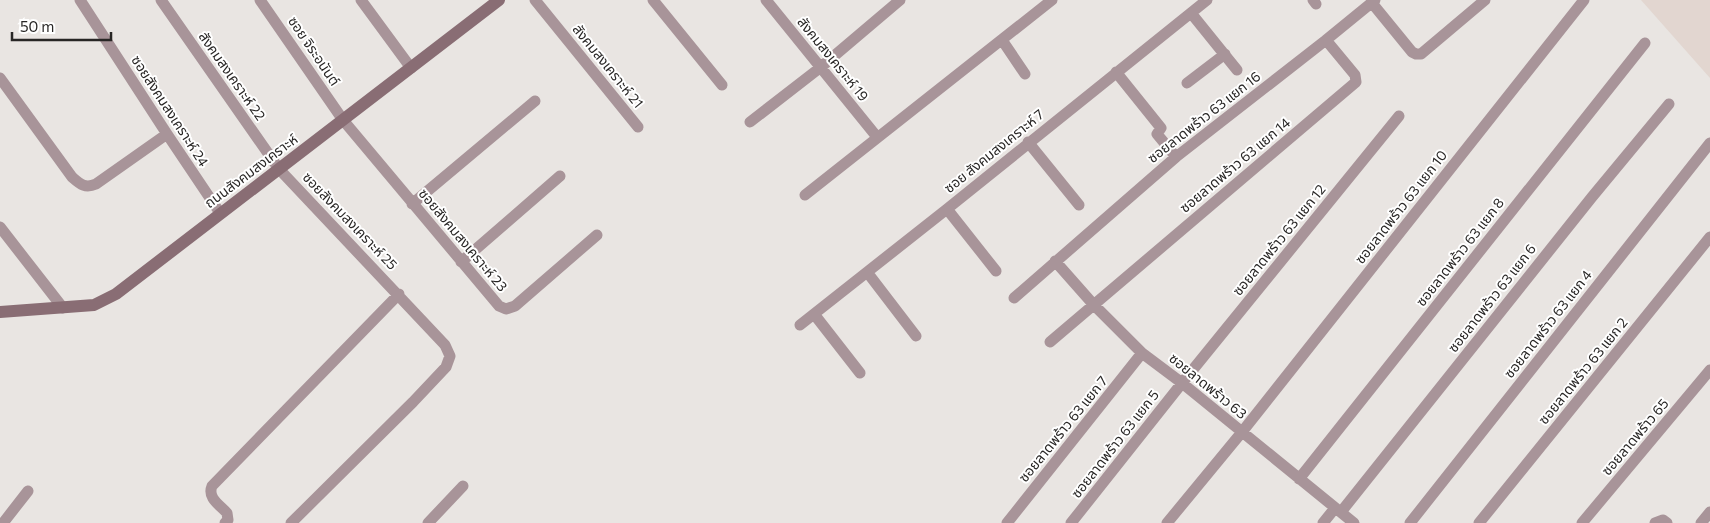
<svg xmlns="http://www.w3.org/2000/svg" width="1710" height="523" font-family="Commissioner,'Noto Sans Thai',sans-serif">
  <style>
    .built { fill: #e2d6d0 }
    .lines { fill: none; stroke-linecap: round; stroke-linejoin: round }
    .minor { stroke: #a89499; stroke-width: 11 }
    .secondary { stroke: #896d74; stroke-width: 12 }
    .labels { text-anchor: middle; stroke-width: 4; stroke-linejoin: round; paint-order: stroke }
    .street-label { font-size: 14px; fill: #282625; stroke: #fff }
  </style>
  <rect width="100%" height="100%" fill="#e9e5e2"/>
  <path class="built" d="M1641,0H1710V78Z"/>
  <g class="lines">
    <path class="minor" d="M80,0L167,134L220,213
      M161,0L279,169L445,345L450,356L446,367L413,402L291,523
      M260,0L343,120L499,306L506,309L515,306L597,235
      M361,0L411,68
      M535,0L638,127
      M653,0L722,85
      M766,0L877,137
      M1313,0L1316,4
      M1372,3L1412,52L1416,54H1421L1485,0
      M1191,13L1237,70
      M1002,40L1025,74
      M1116,72L1161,128L1157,134L1176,157
      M0,78L72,177C80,184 85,189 96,184L167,134
      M1187,83L1225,54
      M750,122L821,67L900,0
      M1028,142L1079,205
      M805,195L1052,0
      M412,204L535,101
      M947,209L996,271
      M0,227L63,308
      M1055,261L1093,304L1142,353L1182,383L1354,523
      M461,262L560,176
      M867,272L916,336
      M1014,298L1176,157L1326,40L1375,0
      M814,314L860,373
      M800,325L947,209L1207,0
      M1050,342L1356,82L1355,75L1326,40
      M1299,479L1645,43
      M1341,512L1592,197L1669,104
      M3,523L28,491
      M225,523L228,520L227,513C220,505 207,498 212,486L399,294
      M428,523L463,486
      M1007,523L1142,353
      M1071,523L1182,383L1399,116
      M1167,523L1242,432L1584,0
      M1323,523L1335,508
      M1410,523L1710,143
      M1479,523L1710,237
      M1582,523L1710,370
      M1655,523L1663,520L1667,523
      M1701,523L1710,512"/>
    <path class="secondary" d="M0,312L94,305L116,294L499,0"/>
  </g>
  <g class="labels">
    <g class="street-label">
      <text transform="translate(314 51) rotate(56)" y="5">ซอย จิระอนันต์</text>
      <text transform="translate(833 59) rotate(51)" y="5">สังคมสงเคราะห์ 19</text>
      <text transform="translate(608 66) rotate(51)" y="5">สังคมสงเคราะห์ 21</text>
      <text transform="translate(232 76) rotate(55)" y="5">สังคมสงเคราะห์ 22</text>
      <text transform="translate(170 111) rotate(57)" y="5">ซอยสังคมสงเคราะห์ 24</text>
      <text transform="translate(1204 117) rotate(-38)" y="5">ซอยลาดพร้าว 63 แยก 16</text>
      <text transform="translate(994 151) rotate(-39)" y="5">ซอย สังคมสงเคราะห์ 7</text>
      <text transform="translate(1235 165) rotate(-40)" y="5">ซอยลาดพร้าว 63 แยก 14</text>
      <text transform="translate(251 171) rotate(-37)" y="5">ถนนสังคมสงเคราะห์</text>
      <text transform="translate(1401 207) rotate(-52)" y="5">ซอยลาดพร้าว 63 แยก 10</text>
      <text transform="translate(350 221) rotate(46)" y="5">ซอยสังคมสงเคราะห์ 25</text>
      <text transform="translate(463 240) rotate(50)" y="5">ซอยสังคมสงเคราะห์ 23</text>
      <text transform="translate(1279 240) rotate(-51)" y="5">ซอยลาดพร้าว 63 แยก 12</text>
      <text transform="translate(1460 252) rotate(-52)" y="5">ซอยลาดพร้าว 63 แยก 8</text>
      <text transform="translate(1492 298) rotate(-52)" y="5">ซอยลาดพร้าว 63 แยก 6</text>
      <text transform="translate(1548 324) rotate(-52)" y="5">ซอยลาดพร้าว 63 แยก 4</text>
      <text transform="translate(1583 371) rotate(-51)" y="5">ซอยลาดพร้าว 63 แยก 2</text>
      <text transform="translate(1208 386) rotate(39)" y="5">ซอยลาดพร้าว 63</text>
      <text transform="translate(1063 429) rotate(-51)" y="5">ซอยลาดพร้าว 63 แยก 7</text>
      <text transform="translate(1635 437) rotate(-50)" y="5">ซอยลาดพร้าว 65</text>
      <text transform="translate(1115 444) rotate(-52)" y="5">ซอยลาดพร้าว 63 แยก 5</text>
    </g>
  </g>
  <path d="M12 32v8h99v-8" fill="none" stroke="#282625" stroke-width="2.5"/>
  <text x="20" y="32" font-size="15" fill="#282625" stroke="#ffffff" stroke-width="4" paint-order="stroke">50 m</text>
</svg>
